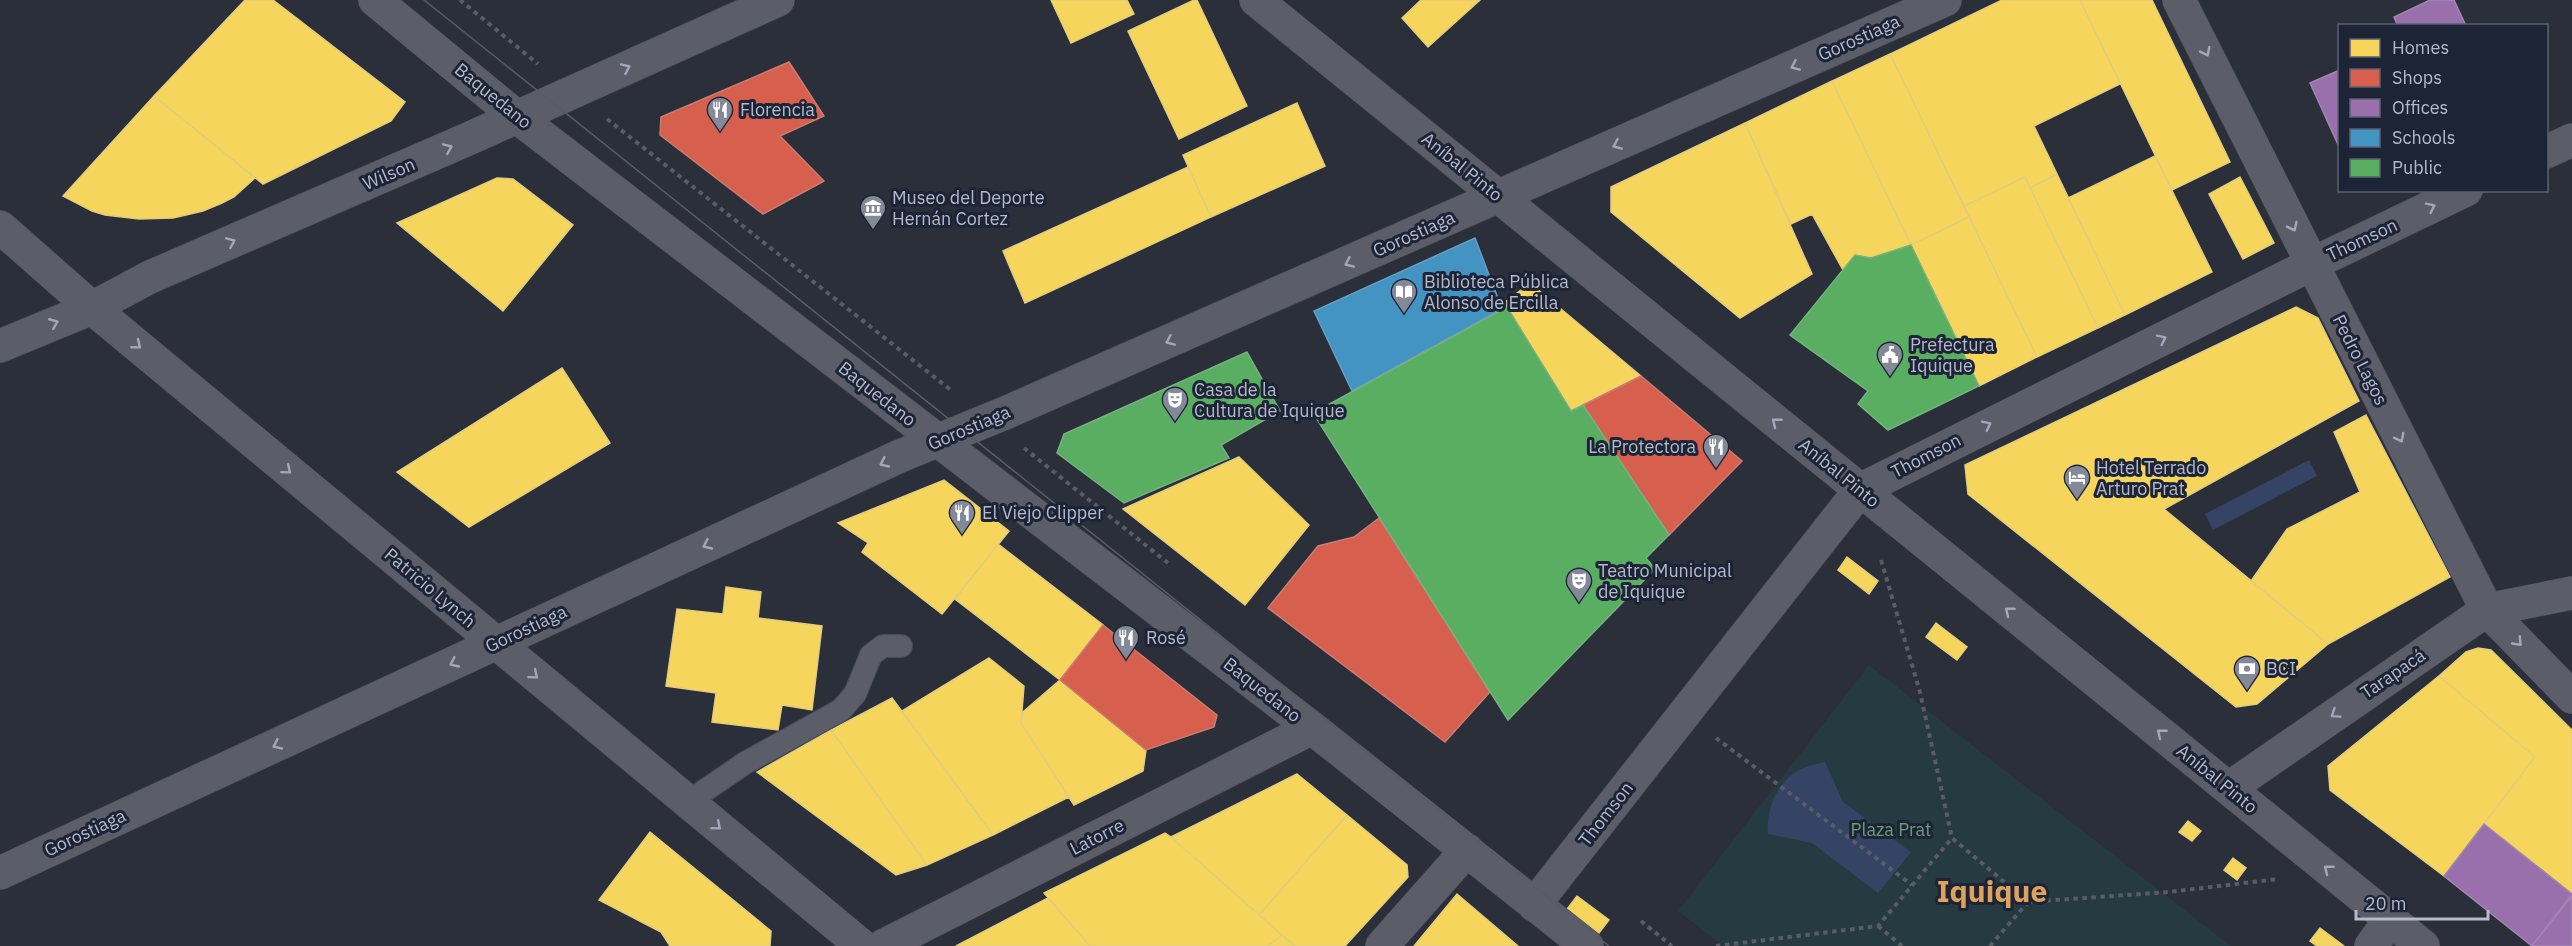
<svg xmlns="http://www.w3.org/2000/svg" width="2572" height="946" font-family="'IBM Plex Sans',sans-serif">
  <style>
    .green { fill: #263a41 }
    .water { fill: #354465 }
    .homes { fill: #f6d55c; stroke: #e2cd7d; stroke-width: 1.5 }
    .shops { fill: #d6604d; stroke: #cc7b73; stroke-width: 1.5 }
    .offices { fill: #9970ab; stroke: #a186b5; stroke-width: 1.5 }
    .schools { fill: #4393c3; stroke: #659fc5; stroke-width: 1.5 }
    .public { fill: #5aae61; stroke: #75b281; stroke-width: 1.5 }
    .lines { fill: none; stroke-linecap: round; stroke-linejoin: round }
    .service-casing { stroke: #464a53; stroke-width: 24 }
    .pedestrian-casing { stroke: #464a53; stroke-width: 34 }
    .minor-casing { stroke: #464a53; stroke-width: 34 }
    .tertiary-casing { stroke: #464a53; stroke-width: 34 }
    .path { stroke: #585c65; stroke-width: 4; stroke-dasharray: 4.5 4.5; stroke-linecap: butt }
    .service { stroke: #5b5e68; stroke-width: 22 }
    .pedestrian { stroke: #5b5e68; stroke-width: 33 }
    .minor { stroke: #5b5e68; stroke-width: 33 }
    .tertiary { stroke: #5b5e68; stroke-width: 33 }
    .tram { stroke: #595c66; stroke-width: 1.5 }
    .oneway { stroke: #a2a8b7 }
    .labels { text-anchor: middle; stroke-width: 6; stroke-linejoin: round; paint-order: stroke }
    .street-label { font-size: 18px; fill: #b4bacb; stroke: #1c2436 }
    .poi-label { font-size: 18px; fill: #b4bacb; stroke: #1c2436; text-anchor: start }
    .park-label { font-size: 18px; fill: #699e7b; stroke: #1c2436 }
    .town-label { font-size: 30px; font-weight: bold; fill: #dca25e; stroke: #1c2436 }
  </style>
  <rect width="100%" height="100%" fill="#2a2f3a"/>
  <path class="green" d="M1869,665L2231,946H1723L1678,911Z"/>
  <path class="water" d="M2309,460L2317,476L2213,530L2205,514Z
    M1825,762L1843,802L1911,852L1878,893L1812,843L1768,834C1766,810 1776,784 1797,771C1806,766 1816,764 1825,762Z"/>
  <path class="homes" d="M245,0H273L405,102L391,121L263,184L154,96Z
    M1051,0H1127L1134,14L1071,43Z
    M1194,0H1197L1247,106L1179,139L1128,31Z
    M1421,0H1480L1428,47L1402,18Z
    M2002,0H2080L2120,84L2034,126L2057,174L2030,188L2025,177L1964,206L1890,54Z
    M2080,0H2152L2230,162L2172,190Z
    M1890,54L1969,217L1911,245L1832,81Z
    M1832,81L1911,245L1871,258L1855,255L1843,270L1812,214L1791,224L1745,123Z
    M154,96L255,178L234,197L222,203L203,211L173,218L139,219L105,215L92,211L63,196Z
    M1297,103L1325,166L1211,217L1183,155Z
    M1745,123L1812,274L1740,318L1611,212V187Z
    M2155,156L2212,272L2125,315L2068,198Z
    M1188,167L1211,217L1025,303L1003,251Z
    M2057,174L2125,315L2098,328L2030,188Z
    M2025,177L2098,328L2037,357L1964,206Z
    M2240,177L2274,243L2243,259L2209,194Z
    M497,178L513,179L573,225L503,311L397,223Z
    M1969,217L2037,357L1979,386L1911,245Z
    M1530,283L1641,376L1571,411L1504,303Z
    M2296,307L2318,318L2359,401L2164,509L2328,644L2257,704L2236,707L1968,494L1965,465Z
    M562,368L610,443L469,527L397,472Z
    M2366,415L2450,577L2328,644L2251,581L2287,529L2360,492L2334,432Z
    M1239,457L1309,525L1245,605L1123,509Z
    M944,480L1009,531L942,614L862,552L868,543L838,523Z
    M998,544L1103,625L1060,680L955,599Z
    M1847,557L1878,581L1869,594L1838,570Z
    M726,587L761,592L758,618L822,626L812,710L782,705L778,730L712,722L716,693L666,686L677,609L723,614Z
    M1936,623L1967,647L1957,660L1926,637Z
    M2478,648L2491,650L2572,730V894L2484,824L2535,757L2439,676L2466,652Z
    M989,658L1024,686L1021,723L1069,797L993,835L902,711Z
    M2439,676L2535,757L2444,876L2330,790L2328,766Z
    M1060,680L1146,750L1143,771L1074,805L1021,723L1023,712Z
    M892,698L993,835L927,865L831,730Z
    M831,730L927,865L896,875L757,772Z
    M1297,774L1347,815L1259,915L1171,837Z
    M1347,815L1407,865L1408,877L1345,946H1295L1259,915Z
    M2188,821L2201,831L2192,841L2179,832Z
    M650,832L771,931L770,946H670L661,932L599,900Z
    M1165,833L1171,837L1282,935L1268,946H1090L1044,893Z
    M2233,858L2246,868L2237,880L2224,870Z
    M1457,894L1518,946H1414Z
    M1577,896L1609,920L1599,933L1567,909Z
    M1048,898L1090,946H956Z
    M2320,928L2344,946H2317L2310,941Z
    M1282,935L1295,946H1268Z"/>
  <path class="shops" d="M789,62L824,116L780,136L824,181L763,214L660,135L661,117Z
    M1641,376L1742,461L1669,535L1583,405Z
    M1379,518L1490,692L1445,742L1268,608L1318,546L1354,537Z
    M1103,625L1217,715L1214,727L1146,750L1060,680Z"/>
  <path class="offices" d="M2430,0H2454L2466,26H2398L2394,17Z
    M2340,70V149L2310,83Z
    M2484,824L2572,894L2532,946L2444,876Z
    M2572,896V946H2532Z"/>
  <path class="schools" d="M1475,238L1502,309L1352,391L1314,311Z"/>
  <path class="public" d="M1911,245L1979,386L1888,430L1858,404L1868,391L1790,335L1855,255L1871,258Z
    M1507,307L1571,411L1583,405L1669,535L1646,558L1655,569L1508,720L1313,413Z
    M1247,352L1280,411L1221,445L1229,458L1124,503L1057,453L1064,434Z"/>
  <g class="lines">
    <defs>
      <path id="service" d="M688,802L745,763L841,710L855,694L871,655L883,646H901"/>
      <path id="pedestrian" d="M375,0L517,117L1312,728L1587,946
        M1534,905L1860,490
        M883,946L1312,728
        M1382,946L1467,850
        M2371,946L2390,920"/>
      <path id="minor" d="M2179,0L2487,610L2572,697
        M2546,152L2572,140
        M0,346L92,308L150,277L468,139L778,0
        M1860,490L2312,264L2466,190
        M2229,788L2487,610L2572,593
        M0,873L900,456L1005,413L1945,0"/>
      <path id="tertiary" d="M1256,0L2423,946
        M0,227L92,308L862,946"/>
    </defs>
    <use href="#service" class="service-casing"/>
    <use href="#pedestrian" class="pedestrian-casing"/>
    <use href="#minor" class="minor-casing"/>
    <use href="#tertiary" class="tertiary-casing"/>
    <path class="path" d="M460,0L538,64
      M607,119L952,391
      M1024,448L1168,563
      M1881,560L1920,692L1952,838L2028,902L2169,892L2278,879
      M1716,738L1912,885
      M1641,921L1672,946
      M1878,926L1902,946
      M1716,946L1878,926L1952,838
      M1990,946L2028,902"/>
    <use href="#service" class="service"/>
    <use href="#pedestrian" class="pedestrian"/>
    <use href="#minor" class="minor"/>
    <use href="#tertiary" class="tertiary"/>
    <path class="tram" d="M424,0L1609,946"/>
  </g>
  <defs><path id="oneway-chevron" d="M-2-3.5L2.5 0L-2 3.5" fill="none" stroke-width="1.6" stroke-linecap="round" stroke-linejoin="round" transform="scale(1.5)"/></defs>
  <g class="oneway">
    <use href="#oneway-chevron" transform="translate(2206 52) rotate(63)"/>
    <use href="#oneway-chevron" transform="translate(1795 66) rotate(156)"/>
    <use href="#oneway-chevron" transform="translate(626 68) rotate(-24)"/>
    <use href="#oneway-chevron" transform="translate(1617 145) rotate(156)"/>
    <use href="#oneway-chevron" transform="translate(448 148) rotate(-23)"/>
    <use href="#oneway-chevron" transform="translate(2431 207) rotate(-26)"/>
    <use href="#oneway-chevron" transform="translate(2293 227) rotate(64)"/>
    <use href="#oneway-chevron" transform="translate(231 242) rotate(-23)"/>
    <use href="#oneway-chevron" transform="translate(1349 263) rotate(156)"/>
    <use href="#oneway-chevron" transform="translate(54 323) rotate(-22)"/>
    <use href="#oneway-chevron" transform="translate(2162 339) rotate(-26)"/>
    <use href="#oneway-chevron" transform="translate(1170 341) rotate(156)"/>
    <use href="#oneway-chevron" transform="translate(137 345) rotate(39)"/>
    <use href="#oneway-chevron" transform="translate(1776 422) rotate(-141)"/>
    <use href="#oneway-chevron" transform="translate(1987 425) rotate(-26)"/>
    <use href="#oneway-chevron" transform="translate(2400 438) rotate(63)"/>
    <use href="#oneway-chevron" transform="translate(884 463) rotate(155)"/>
    <use href="#oneway-chevron" transform="translate(287 470) rotate(40)"/>
    <use href="#oneway-chevron" transform="translate(707 545) rotate(155)"/>
    <use href="#oneway-chevron" transform="translate(2009 611) rotate(-141)"/>
    <use href="#oneway-chevron" transform="translate(2518 642) rotate(46)"/>
    <use href="#oneway-chevron" transform="translate(454 663) rotate(155)"/>
    <use href="#oneway-chevron" transform="translate(534 675) rotate(40)"/>
    <use href="#oneway-chevron" transform="translate(2335 714) rotate(146)"/>
    <use href="#oneway-chevron" transform="translate(2161 733) rotate(-141)"/>
    <use href="#oneway-chevron" transform="translate(277 745) rotate(155)"/>
    <use href="#oneway-chevron" transform="translate(717 826) rotate(40)"/>
    <use href="#oneway-chevron" transform="translate(2328 869) rotate(-141)"/>
  </g>
  <defs>
    <symbol id="restaurant-pin" viewBox="-11 -11 22 30"><path d="M0 17L-7.5 6A9.5 9.5 0 1 1 7.5 6Z" fill="#848998" stroke="#1c2436"/><path d="M-5-6h1v4h1v-4h1v4h1v-4h1v5L-1.5 .5V6h-2V.5L-5-1ZM5-6V6H3V1.5H1.5Q1.5-4 5-6Z" fill="#fff"/></symbol>
    <symbol id="museum-pin" viewBox="-11 -11 22 30"><path d="M0 17L-7.5 6A9.5 9.5 0 1 1 7.5 6Z" fill="#848998" stroke="#1c2436"/><path d="M0-6L6-3V-2H-6V-3ZM-5-1h2V3h-2ZM-1-1h2V3h-2ZM3-1h2V3H3ZM-6 4H6V6H-6Z" fill="#fff"/></symbol>
    <symbol id="library-pin" viewBox="-11 -11 22 30"><path d="M0 17L-7.5 6A9.5 9.5 0 1 1 7.5 6Z" fill="#848998" stroke="#1c2436"/><path d="M-6-4Q-3-5.5-.7-3.5V5Q-3 3-6 4ZM6-4Q3-5.5 .7-3.5V5Q3 3 6 4Z" fill="#fff"/></symbol>
    <symbol id="civic-pin" viewBox="-11 -11 22 30"><path d="M0 17L-7.5 6A9.5 9.5 0 1 1 7.5 6Z" fill="#848998" stroke="#1c2436"/><path d="M-.6-6.5H3V-4.5H.6V-3L4-1V1h2V6H-6V1h2V-1L-.6-3ZM-1.2 2.5V6h2.4V2.5Z" fill="#fff"/></symbol>
    <symbol id="theatre-pin" viewBox="-11 -11 22 30"><path d="M0 17L-7.5 6A9.5 9.5 0 1 1 7.5 6Z" fill="#848998" stroke="#1c2436"/><path d="M-5-5.5Q0-4 5-5.5V0Q5 5 0 6Q-5 5-5 0ZM-3.3-2.5H-1v1.5H-3.3ZM1-2.5H3.3v1.5H1ZM-2.8 1Q0 5.5 2.8 1Z" fill="#fff"/></symbol>
    <symbol id="hotel-pin" viewBox="-11 -11 22 30"><path d="M0 17L-7.5 6A9.5 9.5 0 1 1 7.5 6Z" fill="#848998" stroke="#1c2436"/><path d="M-6-4.5h1.5V1H6V5H4.5V3h-9V5H-6ZM-4 0a1.8 1.8 0 1 1 3.6 0ZM.5 0V-2.5h3Q6-2.5 6 0Z" fill="#fff"/></symbol>
    <symbol id="bank-pin" viewBox="-11 -11 22 30"><path d="M0 17L-7.5 6A9.5 9.5 0 1 1 7.5 6Z" fill="#848998" stroke="#1c2436"/><path d="M-6-4H6V4H-6ZM0-2.3a2.3 2.3 0 1 0 0 4.6a2.3 2.3 0 1 0 0-4.6Z" fill="#fff"/></symbol>
  </defs>
  <g fill-rule="evenodd">
    <use href="#restaurant-pin" x="705" y="95" width="30" height="40"/>
    <use href="#museum-pin" x="858" y="193" width="30" height="40"/>
    <use href="#library-pin" x="1389" y="277" width="30" height="40"/>
    <use href="#civic-pin" x="1875" y="340" width="30" height="40"/>
    <use href="#theatre-pin" x="1160" y="385" width="30" height="40"/>
    <use href="#restaurant-pin" x="1701" y="432" width="30" height="40"/>
    <use href="#hotel-pin" x="2062" y="463" width="30" height="40"/>
    <use href="#restaurant-pin" x="947" y="498" width="30" height="40"/>
    <use href="#theatre-pin" x="1564" y="566" width="30" height="40"/>
    <use href="#restaurant-pin" x="1111" y="623" width="30" height="40"/>
    <use href="#bank-pin" x="2232" y="654" width="30" height="40"/>
  </g>
  <g class="labels">
    <g class="street-label">
      <text transform="translate(1859 38) rotate(-24)" y="6">Gorostiaga</text>
      <text transform="translate(493 96) rotate(39)" y="6">Baquedano</text>
      <text transform="translate(1462 167) rotate(39)" y="6">Aníbal Pinto</text>
      <text transform="translate(389 174) rotate(-23)" y="6">Wilson</text>
      <text transform="translate(1414 234) rotate(-24)" y="6">Gorostiaga</text>
      <text transform="translate(2362 240) rotate(-25)" y="6">Thomson</text>
      <text transform="translate(2360 360) rotate(63)" y="6">Pedro Lagos</text>
      <text transform="translate(877 394) rotate(38)" y="6">Baquedano</text>
      <text transform="translate(969 428) rotate(-23)" y="6">Gorostiaga</text>
      <text transform="translate(1926 456) rotate(-27)" y="6">Thomson</text>
      <text transform="translate(1839 473) rotate(39)" y="6">Aníbal Pinto</text>
      <text transform="translate(430 588) rotate(40)" y="6">Patricio Lynch</text>
      <text transform="translate(526 629) rotate(-25)" y="6">Gorostiaga</text>
      <text transform="translate(2393 674) rotate(-34)" y="6">Tarapacá</text>
      <text transform="translate(1262 690) rotate(38)" y="6">Baquedano</text>
      <text transform="translate(2217 779) rotate(39)" y="6">Aníbal Pinto</text>
      <text transform="translate(1606 814) rotate(-52)" y="6">Thomson</text>
      <text transform="translate(85 833) rotate(-25)" y="6">Gorostiaga</text>
      <text transform="translate(1097 837) rotate(-27)" y="6">Latorre</text>
    </g>
    <g class="poi-label">
      <text x="740" y="116">Florencia</text>
      <text x="892" y="204">Museo del Deporte<tspan x="892" dy="21">Hernán Cortez</tspan></text>
      <text x="1424" y="288">Biblioteca Pública<tspan x="1424" dy="21">Alonso de Ercilla</tspan></text>
      <text x="1910" y="351">Prefectura<tspan x="1910" dy="21">Iquique</tspan></text>
      <text x="1194" y="396">Casa de la<tspan x="1194" dy="21">Cultura de Iquique</tspan></text>
      <text x="1696" y="453" text-anchor="end">La Protectora</text>
      <text x="2096" y="474">Hotel Terrado<tspan x="2096" dy="21">Arturo Prat</tspan></text>
      <text x="982" y="519">El Viejo Clipper</text>
      <text x="1598" y="577">Teatro Municipal<tspan x="1598" dy="21">de Iquique</tspan></text>
      <text x="1146" y="644">Rosé</text>
      <text x="2266" y="675">BCI</text>
    </g>
    <g class="park-label">
      <text x="1891" y="836">Plaza Prat</text>
    </g>
    <g class="town-label">
      <text x="1992" y="902">Iquique</text>
    </g>
  </g>
  <rect x="2338" y="24" width="210" height="168" fill="#1c2436" stroke="#596072" stroke-width="1.5"/>
  <rect x="2350" y="39" width="30" height="18" fill="#f6d55c" stroke="#596072" stroke-width="1.5"/>
  <text x="2392" y="54" font-size="18" fill="#b4bacb">Homes</text>
  <rect x="2350" y="69" width="30" height="18" fill="#d6604d" stroke="#596072" stroke-width="1.5"/>
  <text x="2392" y="84" font-size="18" fill="#b4bacb">Shops</text>
  <rect x="2350" y="99" width="30" height="18" fill="#9970ab" stroke="#596072" stroke-width="1.5"/>
  <text x="2392" y="114" font-size="18" fill="#b4bacb">Offices</text>
  <rect x="2350" y="129" width="30" height="18" fill="#4393c3" stroke="#596072" stroke-width="1.5"/>
  <text x="2392" y="144" font-size="18" fill="#b4bacb">Schools</text>
  <rect x="2350" y="159" width="30" height="18" fill="#5aae61" stroke="#596072" stroke-width="1.5"/>
  <text x="2392" y="174" font-size="18" fill="#b4bacb">Public</text>
  <path d="M2356 910v9h132v-9" fill="none" stroke="#b4bacb" stroke-width="3"/>
  <text x="2365" y="910" font-size="18" fill="#b4bacb" stroke="#1c2436" stroke-width="4.5" paint-order="stroke">20 m</text>
</svg>
